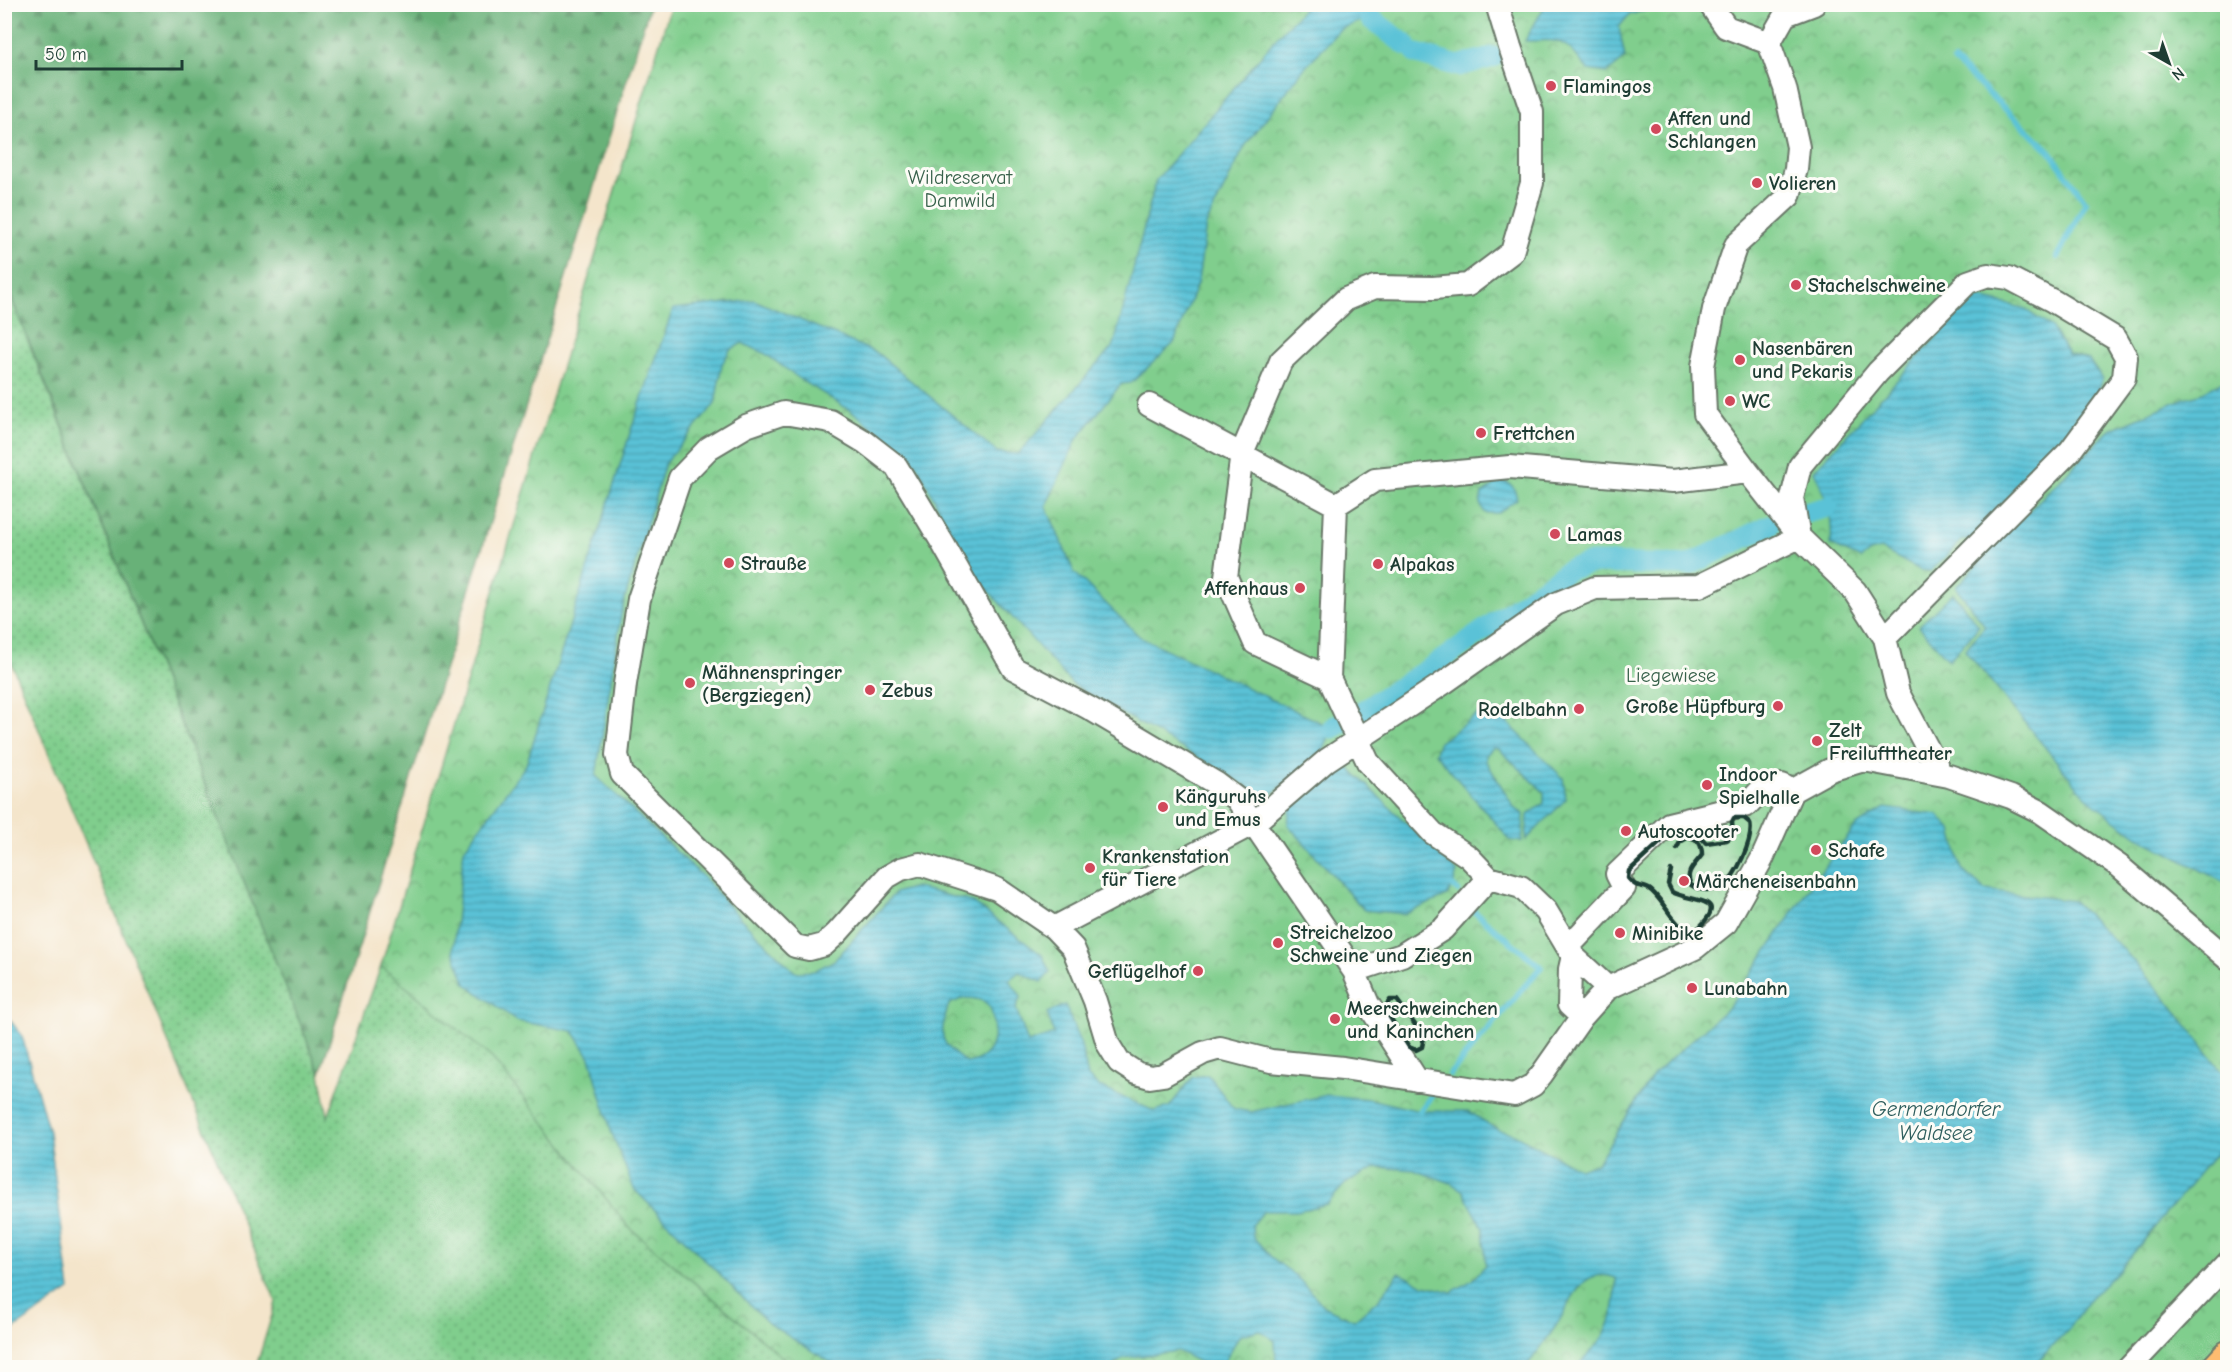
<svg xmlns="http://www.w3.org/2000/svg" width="2232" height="1372" font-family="'Comic Neue',sans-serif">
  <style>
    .grass { fill: url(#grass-dots); stroke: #508660; stroke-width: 1.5 }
    .forest { fill: url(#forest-firs); stroke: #447756; stroke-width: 1.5 }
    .park { fill: url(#park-crowns); stroke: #508660; stroke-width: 1.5 }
    .water { fill: url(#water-rules); stroke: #3c8086; stroke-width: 1.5; fill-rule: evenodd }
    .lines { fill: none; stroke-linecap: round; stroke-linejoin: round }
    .stream { stroke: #5ac2d7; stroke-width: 6 }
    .canal { stroke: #5ac2d7; stroke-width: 21 }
    .minor-casing { stroke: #6a7869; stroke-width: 26 }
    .major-casing { stroke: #6a7869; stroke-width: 32 }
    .minor { stroke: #fff; stroke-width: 22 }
    .major { stroke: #febc70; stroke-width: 28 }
    .rail { stroke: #1f3d34; stroke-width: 4.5 }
    .poi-dot { fill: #d1495b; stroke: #fdfcf7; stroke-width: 2 }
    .labels { text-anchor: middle; stroke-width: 6; stroke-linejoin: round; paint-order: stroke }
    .poi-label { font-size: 20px; font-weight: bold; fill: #1f3d34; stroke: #fdfcf7; text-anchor: start }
    .park-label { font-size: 20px; fill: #37614a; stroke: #fdfcf7 }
    .water-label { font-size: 21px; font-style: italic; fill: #2e5e5d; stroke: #fdfcf7 }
  </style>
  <defs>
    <pattern id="grass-dots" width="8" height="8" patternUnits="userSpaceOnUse" patternTransform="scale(1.5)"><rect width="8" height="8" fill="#80ce8d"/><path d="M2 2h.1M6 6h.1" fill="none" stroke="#68a874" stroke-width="1.8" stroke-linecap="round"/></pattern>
    <pattern id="forest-firs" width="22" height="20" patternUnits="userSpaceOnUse" patternTransform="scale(1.5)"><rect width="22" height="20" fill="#68b178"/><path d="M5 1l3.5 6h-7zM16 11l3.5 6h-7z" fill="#559163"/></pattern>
    <pattern id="park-crowns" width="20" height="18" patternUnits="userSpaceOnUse" patternTransform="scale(1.5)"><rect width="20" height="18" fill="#80ce8d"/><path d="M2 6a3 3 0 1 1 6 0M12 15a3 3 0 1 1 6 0" fill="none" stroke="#68a874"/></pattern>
    <pattern id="water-rules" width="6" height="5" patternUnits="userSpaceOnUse" patternTransform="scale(1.5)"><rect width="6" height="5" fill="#5ac2d7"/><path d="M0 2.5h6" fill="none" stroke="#4a9faf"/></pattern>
  </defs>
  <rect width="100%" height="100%" fill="#fdfcf7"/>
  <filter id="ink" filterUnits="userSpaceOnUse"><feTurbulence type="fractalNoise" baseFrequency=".0167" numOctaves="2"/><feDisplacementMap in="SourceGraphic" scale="12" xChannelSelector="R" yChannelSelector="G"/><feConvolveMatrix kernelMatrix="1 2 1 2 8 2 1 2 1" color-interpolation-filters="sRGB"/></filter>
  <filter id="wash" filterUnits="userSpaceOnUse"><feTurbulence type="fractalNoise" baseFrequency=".008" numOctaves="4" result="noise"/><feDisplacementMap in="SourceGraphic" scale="24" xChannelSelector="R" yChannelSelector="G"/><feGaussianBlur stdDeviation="1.35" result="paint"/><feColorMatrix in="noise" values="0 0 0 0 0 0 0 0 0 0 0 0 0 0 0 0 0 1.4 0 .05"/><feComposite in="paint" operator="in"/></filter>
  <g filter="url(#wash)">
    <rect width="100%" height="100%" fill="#f4e5cb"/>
    <path class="grass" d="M4,281L320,1073L328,1117L381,966L492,1058L629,1227L794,1367H256L276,1302L5,648Z"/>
    <path class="forest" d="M5,4L650,5L320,1073L5,281Z"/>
    <path class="park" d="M671,5H2227L2228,1336L2198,1367H794L629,1227L492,1058L381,966Z"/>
    <path class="water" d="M1546,4H1663V5L1629,15L1619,27L1625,58L1607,73L1588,70C1564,40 1565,39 1525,41Z
      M1307,5H1374L1370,18L1340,29L1302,71L1245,146L1206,225L1198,281L1174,343L1131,383L1121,384L1077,439L1046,506L1074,572L1140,637L1332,728L1324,750L1267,798L1072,684L970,570L917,465L856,414L800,379L764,353L742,343L730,350L722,364L715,404L665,463L622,609L596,776L700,874L740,918L795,972L814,971L835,960L895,893L915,887L972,902L1042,955L1050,972L1042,982L1019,972L1009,980L1021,996L1016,1008L1028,1043L1054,1034L1047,1013L1065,1005L1081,1045L1088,1077L1100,1087L1154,1111L1169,1107L1193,1077L1208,1075L1234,1109L1251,1112L1326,1095L1369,1099L1420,1111H1468L1498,1130L1512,1133L1579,1169L1597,1163L1654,1074L1729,1007L1809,888L1856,826L1885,808L1938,815L1952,830L1962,870L1985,890L2073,901L2124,950L2172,1006L2227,1078V1140L2120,1269L2090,1298L2068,1329L2033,1367H1575C1607,1340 1616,1320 1616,1278C1583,1265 1573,1298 1559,1321C1549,1337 1537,1352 1526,1367H1276L1275,1341L1259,1330L1239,1336L1225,1361L1208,1367L1178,1351L1124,1358L1111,1367H838L769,1324L634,1189L611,1131L590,1057L573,1031L517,1021L466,984L453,950L464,849L526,765L631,430L673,309L754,300L877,353L997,452L1018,454L1114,345L1156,180L1278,36ZM964,998C971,998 980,998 986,1003C992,1008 992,1014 993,1021C996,1042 990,1059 967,1063C938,1044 939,1035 949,1004ZM1377,1167L1414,1170L1451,1183L1463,1191L1483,1228L1486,1265L1471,1281L1452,1292L1424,1285L1399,1273L1379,1299L1354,1320L1325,1307L1297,1277L1271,1257L1253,1237L1252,1224L1264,1211H1297L1327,1204L1346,1183Z
      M1980,298L2023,308L2052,328L2068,354L2089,360L2102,379L2097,399L2063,443L1993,512V516L2006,530L2009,531L2110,430L2182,399L2200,394L2227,379V884L2144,840L2112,818L2086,797L1965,650L1985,626L1956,587L1979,563L1981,556L1967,540H1962L1931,571L1920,570L1881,549L1870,552L1861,559L1831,545C1833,514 1827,498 1814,471L1964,307Z
      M1500,481C1512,482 1515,488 1517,499L1498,513H1485L1480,504L1482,494Z
      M1953,593L1979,626L1949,660L1919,626Z
      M1486,708L1496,711L1563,778L1566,799L1526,840L1528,815L1544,803V792L1499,749L1493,748L1486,755V761L1515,809L1524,814L1522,842L1510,840L1435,753L1438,743Z
      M1332,768H1349L1457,872L1453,886L1447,896L1405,914L1364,910L1288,825L1290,808Z
      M4,1012L22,1036L49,1132L70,1290L5,1335Z"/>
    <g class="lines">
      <path class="stream" d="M1954,61L2048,149L2086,202L2057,257
        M1453,886L1458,891
        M1450,1074L1541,967L1471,909
        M1420,1111L1432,1095"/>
      <path class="canal" d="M1370,18L1406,45
        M1417,54L1458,66L1493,57
        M1805,513L1828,507
        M1357,714L1439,662L1570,569L1592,563L1689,565L1770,525
        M1332,728L1341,723"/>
    </g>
  </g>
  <g filter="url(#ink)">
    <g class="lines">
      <defs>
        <path id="minor" d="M1497,4L1510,47L1532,112V183L1512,252L1468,285L1433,288L1375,287L1346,299L1281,361L1242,453L1226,577L1255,643L1329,678L1336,505L1375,480L1510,467L1673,481L1748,472L1705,414L1703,366L1714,309L1736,245L1789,196L1796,169L1798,147L1785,88L1769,43L1726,27L1710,4
          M1785,15L1814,4
          M1769,43L1785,15L1787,4
          M1149,405L1336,505
          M1748,472L1796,533
          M1799,537L1792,498L1800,466L1878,372L1968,282L1988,275L2009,278L2053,301L2116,339L2126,357L2124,378L2070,451L1885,638
          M1329,678L1368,762L1433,833L1469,857L1489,878
          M1054,928L1254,823L1327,760L1445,682L1556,604L1595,588L1699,586L1799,537L1855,591L1885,638L1898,693L1941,774
          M1568,947L1624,888L1617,874L1669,824L1747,805L1759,792L1782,785L1792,791
          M1573,956L1570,969L1569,1005L1582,1017
          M1354,971L1402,955L1443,929L1489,878L1521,887L1546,911L1573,956L1608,988
          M1417,1080L1368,1004L1354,971L1237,799L1217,784L1089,708L1013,668L942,542L896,466L865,442L830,421L784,413L746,426L709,448L680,478L639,599L625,684L617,755L622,774L795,946L809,949L824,945L837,933L887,877L901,869L920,864L997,889L1054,928L1073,948L1095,1001L1108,1044L1119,1062L1136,1073L1150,1077L1163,1075L1203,1053L1220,1048L1271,1061L1343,1068L1514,1095L1533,1085L1542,1074L1582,1017L1608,988L1695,948L1726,923L1762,859L1792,791L1830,770L1864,760L1949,776L2011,797L2041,812L2119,866L2228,959
          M2129,1368L2228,1263"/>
        <path id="major" d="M2216,1368L2228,1355"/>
      </defs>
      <use href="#minor" class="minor-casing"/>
      <use href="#major" class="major-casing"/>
      <use href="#minor" class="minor"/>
      <use href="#major" class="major"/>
      <path class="rail" d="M1666,837L1629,871L1628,878C1637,889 1639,884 1649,889C1661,896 1671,922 1688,932H1694C1734,896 1693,903 1672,892L1668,884L1671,870
        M1677,848L1680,842L1689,837C1699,839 1702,845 1702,855C1695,865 1684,872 1691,885C1699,891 1715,892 1723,886C1736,877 1754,839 1750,823L1744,818H1734L1732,822L1733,836L1727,840L1706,843L1699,835L1692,833
        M1390,1000H1397L1424,1037L1422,1047L1416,1050L1409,1047L1384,1008Z"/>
    </g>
  </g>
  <g class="poi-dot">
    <circle cx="1551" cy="86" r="6"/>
    <circle cx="1656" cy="129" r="6"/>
    <circle cx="1757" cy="183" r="6"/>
    <circle cx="1796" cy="285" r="6"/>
    <circle cx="1740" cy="360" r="6"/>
    <circle cx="1730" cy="401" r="6"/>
    <circle cx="1481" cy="433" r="6"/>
    <circle cx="1555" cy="534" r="6"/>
    <circle cx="729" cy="563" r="6"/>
    <circle cx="1378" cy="564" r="6"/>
    <circle cx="1300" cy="588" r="6"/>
    <circle cx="690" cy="683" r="6"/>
    <circle cx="870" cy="690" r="6"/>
    <circle cx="1778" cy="706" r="6"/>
    <circle cx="1579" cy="709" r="6"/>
    <circle cx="1817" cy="741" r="6"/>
    <circle cx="1707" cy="785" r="6"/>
    <circle cx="1163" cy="807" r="6"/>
    <circle cx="1626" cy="831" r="6"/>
    <circle cx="1816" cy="850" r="6"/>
    <circle cx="1090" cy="868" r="6"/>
    <circle cx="1684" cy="881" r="6"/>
    <circle cx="1620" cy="933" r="6"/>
    <circle cx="1278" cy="943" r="6"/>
    <circle cx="1198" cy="971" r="6"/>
    <circle cx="1692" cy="988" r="6"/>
    <circle cx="1335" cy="1019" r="6"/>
  </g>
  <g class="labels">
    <g class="poi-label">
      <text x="1563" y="93">Flamingos</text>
      <text x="1668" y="125">Affen und<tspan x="1668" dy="23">Schlangen</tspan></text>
      <text x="1769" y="190">Volieren</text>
      <text x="1808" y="292">Stachelschweine</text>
      <text x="1752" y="355">Nasenbären<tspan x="1752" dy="23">und Pekaris</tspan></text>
      <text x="1742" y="408">WC</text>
      <text x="1493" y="440">Frettchen</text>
      <text x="1567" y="541">Lamas</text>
      <text x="741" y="570">Strauße</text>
      <text x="1390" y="571">Alpakas</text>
      <text x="1288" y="595" text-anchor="end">Affenhaus</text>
      <text x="702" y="679">Mähnenspringer<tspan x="702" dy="23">(Bergziegen)</tspan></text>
      <text x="882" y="697">Zebus</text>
      <text x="1766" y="713" text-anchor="end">Große Hüpfburg</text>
      <text x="1567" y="716" text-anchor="end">Rodelbahn</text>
      <text x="1829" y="737">Zelt<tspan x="1829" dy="23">Freilufttheater</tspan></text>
      <text x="1719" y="781">Indoor<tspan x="1719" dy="23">Spielhalle</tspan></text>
      <text x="1175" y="803">Känguruhs<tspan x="1175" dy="23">und Emus</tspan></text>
      <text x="1638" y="838">Autoscooter</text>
      <text x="1828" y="857">Schafe</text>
      <text x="1102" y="863">Krankenstation<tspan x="1102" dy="23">für Tiere</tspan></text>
      <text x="1696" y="888">Märcheneisenbahn</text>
      <text x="1290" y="939">Streichelzoo<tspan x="1290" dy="23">Schweine und Ziegen</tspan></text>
      <text x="1632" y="940">Minibike</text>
      <text x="1186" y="978" text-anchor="end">Geflügelhof</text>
      <text x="1704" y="995">Lunabahn</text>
      <text x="1347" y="1015">Meerschweinchen<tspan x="1347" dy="23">und Kaninchen</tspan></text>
    </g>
    <g class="park-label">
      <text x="960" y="184">Wildreservat<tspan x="960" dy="23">Damwild</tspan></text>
      <text x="1671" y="682">Liegewiese</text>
    </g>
    <g class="water-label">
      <text x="1936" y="1116">Germendorfer<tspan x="1936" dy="24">Waldsee</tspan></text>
    </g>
  </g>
  <rect width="2232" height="1372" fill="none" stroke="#fdfcf7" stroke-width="24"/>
  <g transform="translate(2169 63) rotate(140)" stroke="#fdfcf7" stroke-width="4.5" paint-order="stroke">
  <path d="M0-4.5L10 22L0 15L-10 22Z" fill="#1f3d34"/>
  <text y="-9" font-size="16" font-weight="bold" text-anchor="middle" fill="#1f3d34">N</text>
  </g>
  <path d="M36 60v9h146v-9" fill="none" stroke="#1f3d34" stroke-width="3"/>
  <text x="45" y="60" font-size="18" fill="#1f3d34" stroke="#fdfcf7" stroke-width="4.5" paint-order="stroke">50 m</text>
</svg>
